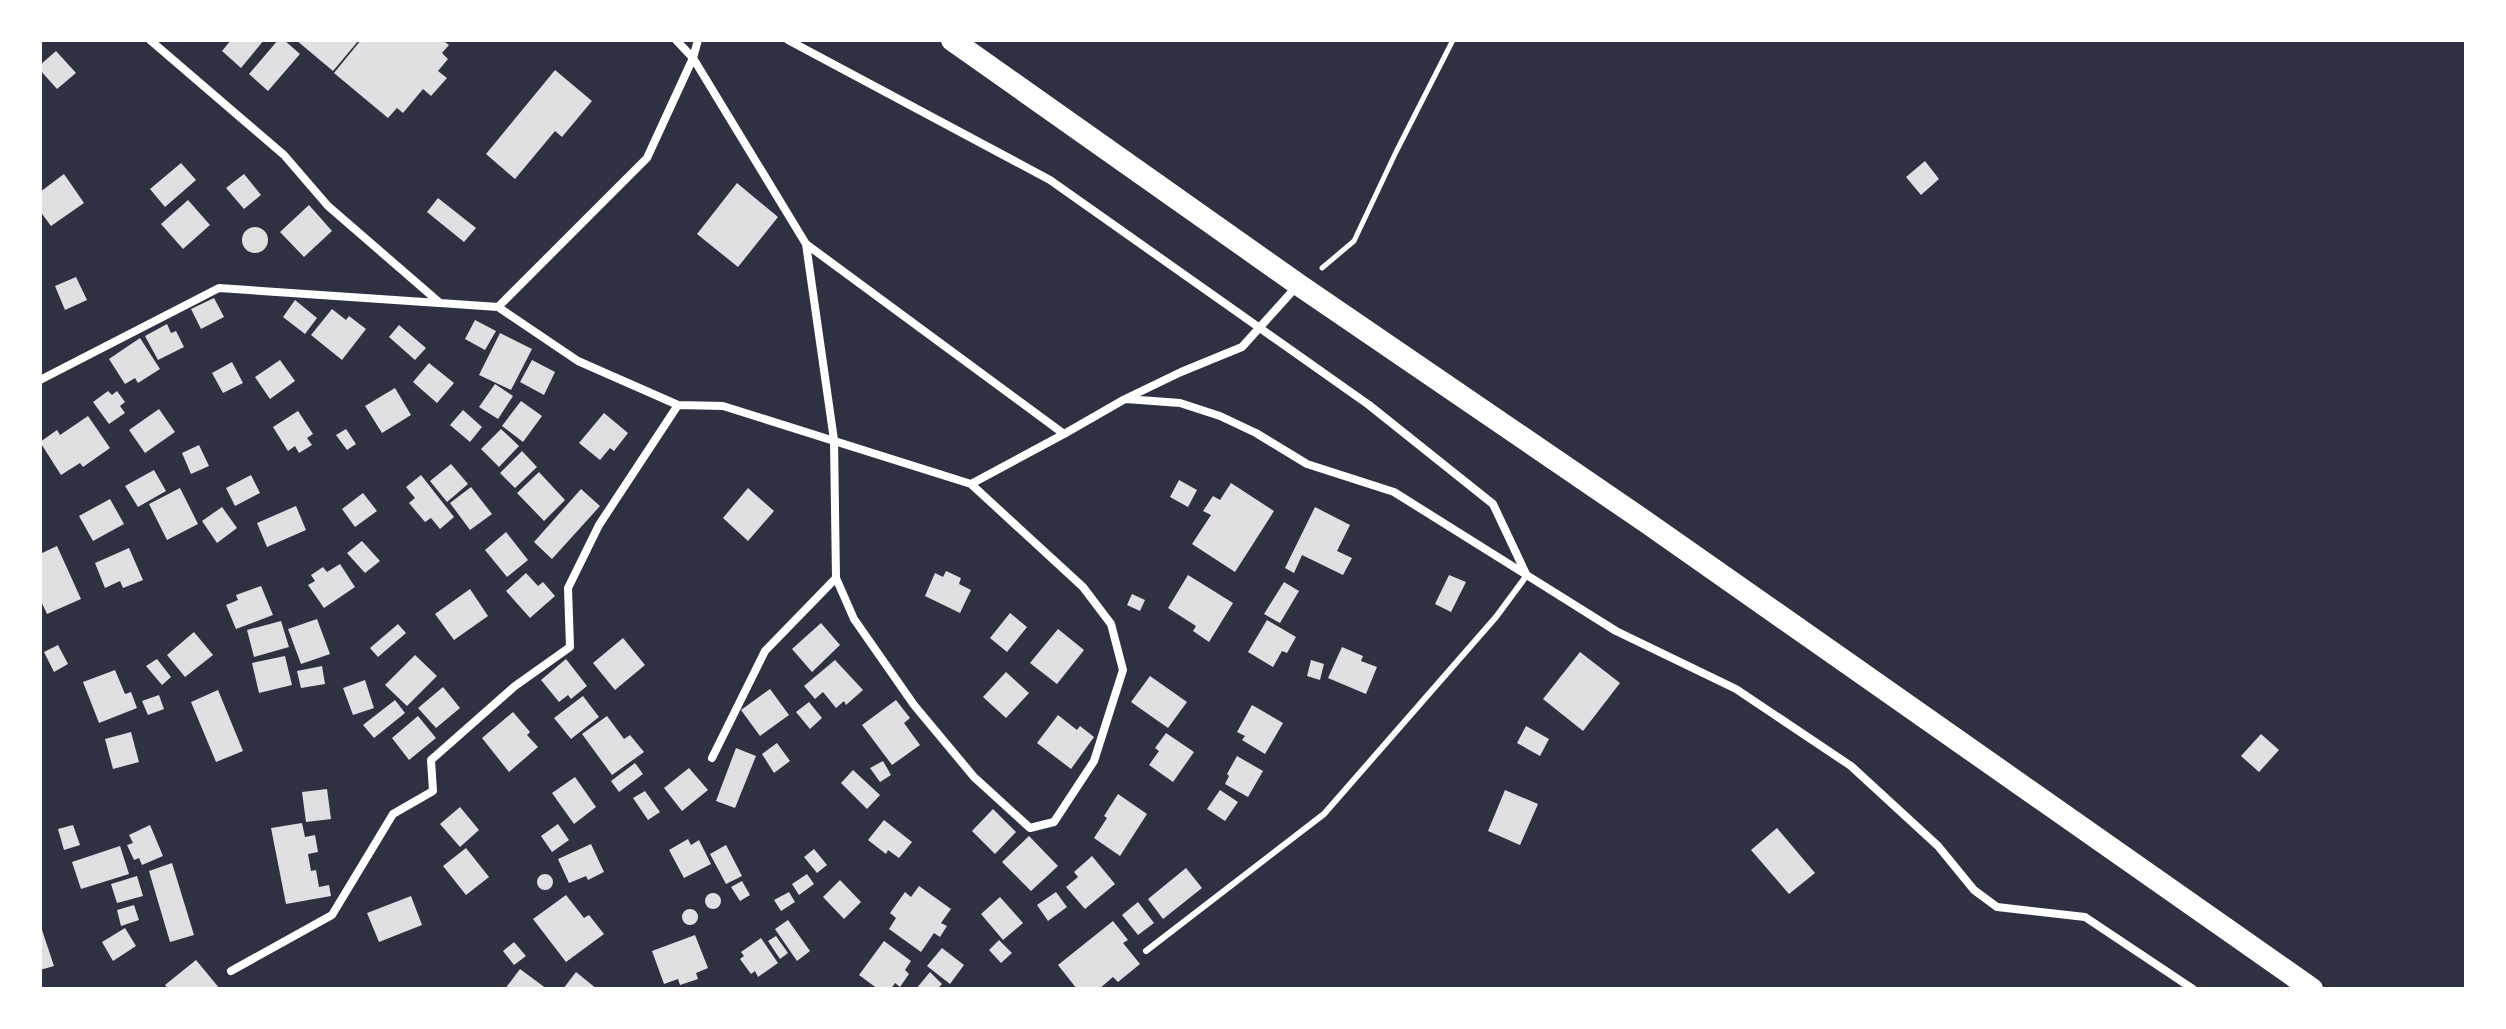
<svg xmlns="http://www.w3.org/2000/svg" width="2506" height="1029" font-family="'Space Grotesk',sans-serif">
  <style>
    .building { fill: #e0e0e3 }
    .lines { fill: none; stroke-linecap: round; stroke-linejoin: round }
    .path { stroke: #fff; stroke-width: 5 }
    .service { stroke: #fff; stroke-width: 6 }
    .minor { stroke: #fff; stroke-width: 8 }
    .trunk { stroke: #fff; stroke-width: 22 }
  </style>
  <rect width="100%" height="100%" fill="#2d3142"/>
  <path class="building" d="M231,40H264L241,68L222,51Z
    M278,40H284L300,54L268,91L249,74Z
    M296,40H359L333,71Z
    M361,40H442L449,45L442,53L448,59L438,71L447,78L431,96L423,89L403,113L397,108L388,118L334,73Z
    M56,51L76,73L57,89L40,70V65Z
    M555,70L592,101L562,137L555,131L515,179L486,154Z
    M1925,161L1939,179L1921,195L1906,177Z
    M181,163L196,180L165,207L150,189Z
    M64,174L84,203L51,226L40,211V192Z
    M244,174L261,195L244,209L226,188Z
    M737,183L778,217L738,267L697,234Z
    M438,198L476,228L464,242L427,212Z
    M188,200L210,225L183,249L161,224Z
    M309,205L332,231L304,257L280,232Z
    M242 240a13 13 0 1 1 26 0a13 13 0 1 1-26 0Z
    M76,277L87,300L65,310L55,286Z
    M214,298L224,317L201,329L191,309Z
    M295,300L317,318L305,334L283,317Z
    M332,309L346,320L349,316L366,329L342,360L311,335Z
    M475,320L496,331L485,350L465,339Z
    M167,324L171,333L176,331L184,347L158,360L145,336Z
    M399,325L426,348L415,360L389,337Z
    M500,333L532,349L511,390L479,375Z
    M140,338L160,369L138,383L135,378L125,384L109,359Z
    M280,360L295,381L270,399L255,377Z
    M532,360L555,372L544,395L520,382Z
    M232,362L243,383L223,393L212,373Z
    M429,363L454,383L437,403L413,382Z
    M495,384L513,396L498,419L479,407Z
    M395,388L411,415L382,433L365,406Z
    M108,391L112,395L117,391L125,402L120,406L125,413L109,424L93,402Z
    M521,401L542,416L523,442L502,426Z
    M159,409L175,432L145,453L129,430Z
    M463,410L482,427L470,442L450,425Z
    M298,411L313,434L307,438L312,445L299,453L295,446L288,451L273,427Z
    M604,413L628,433L614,451L610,448L600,460L579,443Z
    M88,416L110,448L83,467L80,463L61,475L40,442L57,430L60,435Z
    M346,429L356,444L347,450L336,435Z
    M501,429L519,446L499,467L481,449Z
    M199,445L209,466L191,474L182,453Z
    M522,451L537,467L515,488L500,473Z
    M451,464L468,484L447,502L430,481Z
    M154,470L166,491L138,507L125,486Z
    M539,472L565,500L544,521L517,493Z
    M251,475L260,493L235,506L226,488Z
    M421,475L454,517L440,529L431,518L425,522L409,503L415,498L406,487Z
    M1179,480L1197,490L1188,507L1170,497Z
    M1231,483L1274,511L1235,572L1192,544L1211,515L1203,511L1213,496L1220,500Z
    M471,487L492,514L470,530L450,503Z
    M180,488L198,524L167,540L149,504Z
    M748,488L774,511L748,541L723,518Z
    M581,489L600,506L552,559L534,542Z
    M363,493L377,511L355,527L342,509Z
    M110,499L124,524L93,541L79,516Z
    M296,506L306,530L267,547L257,523Z
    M222,507L237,528L217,543L202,521Z
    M1315,507L1350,525L1337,551L1352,558L1343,575L1302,555L1294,573L1285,568Z
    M506,532L528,560L507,577L485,550Z
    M362,541L380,561L365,573L347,553Z
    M57,546L81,599L47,614L40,599V554Z
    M129,548L143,580L123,588L120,581L105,588L95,563Z
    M340,564L355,587L324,608L308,585L315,581L311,575L323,567L327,572Z
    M946,571L961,578L959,584L971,590L960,613L925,596L935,573L943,577Z
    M526,573L538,586L543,582L555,596L530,618L506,591Z
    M1188,575L1233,603L1209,642L1193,631L1196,626L1168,608Z
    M1449,575L1466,582L1451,612L1435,604Z
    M1284,582L1299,591L1280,623L1264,614Z
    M261,586L273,615L236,629L226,605L238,600L236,595Z
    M470,589L488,616L454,640L435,614Z
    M1132,594L1145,600L1140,611L1127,605Z
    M1010,613L1027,627L1007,652L990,638Z
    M317,619L330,654L301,664L288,629Z
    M1267,620L1296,637L1287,653L1282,651L1273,667L1248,652Z
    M281,621L289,647L254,657L247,630Z
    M821,623L840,645L812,672L792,649Z
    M398,624L406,633L378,657L370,648Z
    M1058,629L1084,650L1057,684L1030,663Z
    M194,632L213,655L185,677L167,655Z
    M623,638L645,665L615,690L593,663Z
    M58,645L68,664L54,672L44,652Z
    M1342,647L1363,656L1361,661L1377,667L1366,694L1328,678Z
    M1580,652L1620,683L1583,731L1543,699Z
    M415,655L437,676L407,706L385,685Z
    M285,656L292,685L259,693L252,663Z
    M157,659L171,677L162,685L146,666Z
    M566,659L587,686L571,699L568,695L559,702L541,680Z
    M835,660L863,690L846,705L844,701L836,708L823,692L815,699L804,686Z
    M1311,660L1324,664L1320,680L1307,676Z
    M322,666L325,684L301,688L297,671Z
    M115,670L125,694L131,692L137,708L99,723L83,682Z
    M1006,672L1029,693L1006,718L983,697Z
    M1150,676L1187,702L1168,728L1131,702Z
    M365,680L374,708L353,715L343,688Z
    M443,687L460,708L436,728L418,708Z
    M770,689L789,715L760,736L741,710Z
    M218,690L243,751L216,762L191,702Z
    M159,695L164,709L148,715L142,701Z
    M583,696L599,717L571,739L554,718Z
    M395,700L405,713L374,738L363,725Z
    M896,700L910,718L904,723L920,745L892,765L862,725Z
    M809,702L822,718L810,729L796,712Z
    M1252,705L1283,723L1265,754L1242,740L1245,736L1237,732Z
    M513,712L530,732L527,735L538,747L509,772L482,738Z
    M1058,715L1077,730L1080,726L1094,737L1071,769L1037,743Z
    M418,716L436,738L409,760L392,738Z
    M607,716L624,739L630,735L644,752L612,775L582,734Z
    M1526,726L1549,739L1540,756L1517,743Z
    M131,732L139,762L113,769L105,739Z
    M1166,733L1194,752L1173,782L1149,765L1159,751L1155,748Z
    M2261,734L2279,750L2259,772L2241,756Z
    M777,743L790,761L774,773L762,754Z
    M736,748L756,756L735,808L716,801Z
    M1237,756L1263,771L1248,797L1225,784L1229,776L1227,774Z
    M883,761L891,775L880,782L870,768Z
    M635,763L643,774L619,792L611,781Z
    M689,768L708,790L682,811L664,788Z
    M853,770L880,795L867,809L841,783Z
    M575,777L596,807L574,824L552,793Z
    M327,789L331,819L306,822L302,792Z
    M1220,790L1238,802L1225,821L1207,809Z
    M1505,790L1538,804L1520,845L1488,831Z
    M645,791L660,812L648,820L633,798Z
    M1118,794L1147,814L1120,856L1094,838L1107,818L1104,816Z
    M460,807L479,830L460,847L440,824Z
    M993,809L1016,832L995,854L972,831Z
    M884,820L912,842L899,858L888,850L886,854L868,840Z
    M302,823L305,837L315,835L318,852L308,854L311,871L316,870L319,887L329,885L331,896L286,904L271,828Z
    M558,824L569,840L552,852L541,836Z
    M73,825L80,845L64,850L58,829Z
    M150,825L163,856L142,865L139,858L134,860L127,845L133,843L129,835Z
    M1777,828L1815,873L1789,894L1751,850Z
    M1029,836L1058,866L1031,891L1002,862Z
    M688,839L691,845L699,840L711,864L684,878L669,850Z
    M591,844L604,872L588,880L586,876L569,883L558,859Z
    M726,845L742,876L726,884L710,854Z
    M120,846L129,874L81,889L72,862Z
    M466,848L489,877L466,895L443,866Z
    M814,849L827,865L817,873L804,857Z
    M1092,856L1115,884L1085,909L1066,887L1078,877L1074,872Z
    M172,863L194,935L170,942L149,871Z
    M1186,868L1202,888L1163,919L1148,899Z
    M807,874L814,884L799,895L792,884Z
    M537 882a8 8 0 1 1 16 0a8 8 0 1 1-16 0Z
    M137,876L143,896L117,903L111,884Z
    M840,880L861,902L844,919L823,897Z
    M742,881L750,895L740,901L731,887Z
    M919,886L951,909L941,923L947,926L940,937L934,933L921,952L889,929L896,918L890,913L905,892L911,897Z
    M789,892L795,902L781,911L774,900Z
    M1056,892L1067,907L1048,921L1037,905Z
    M705 901a8 8 0 1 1 16 0a8 8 0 1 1-16 0Z
    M566,895L584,918L589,915L604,934L566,962L533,919Z
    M411,896L422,925L379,942L367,913Z
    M1000,897L1023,923L1003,940L981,914Z
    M1138,902L1154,923L1138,935L1122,915Z
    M134,905L139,920L121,926L117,910Z
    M682 917a8 8 0 1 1 16 0a8 8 0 1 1-16 0Z
    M788,920L810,951L797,961L775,929Z
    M1113,921L1128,940L1123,943L1140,964L1118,982L1113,977L1099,989H1077L1058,965Z
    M40,924L54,966L40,970Z
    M125,928L136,946L113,961L102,942Z
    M695,935L708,968L696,973L698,979L680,985L678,979L664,984L652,951Z
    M776,936L788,953L780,959L768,941Z
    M761,938L778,963L758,977L755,971L751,974L740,959L744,956L741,952Z
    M999,940L1012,953L1001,963L989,950Z
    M884,941L911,961L905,970L909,974L900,987L895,983L891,989H878L859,975Z
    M514,942L526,956L514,965L503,951Z
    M942,948L964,965L950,984L927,966Z
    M196,960L220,989H168L165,985Z
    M520,969L547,989H505Z
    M576,972L597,989H563Z
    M930,972L942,984L939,987L942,989H916Z"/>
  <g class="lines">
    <path class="path" d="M1322,268L1354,241L1396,152L1453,40"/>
    <path class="service" d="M1146,951L1324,814L1496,617L1527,575"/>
    <path class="minor" d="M150,40L284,155L328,206L440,303L498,307L578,361L678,405L723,406L971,484L1064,434L1125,399L1181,372L1242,347L1297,286
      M676,40L693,58L806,244L1064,434
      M788,40L1050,180L1369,405L1493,504L1526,574
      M498,307L647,158L693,58L698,40
      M40,380L219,288L439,303
      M1126,399L1180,403L1220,416L1256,433L1307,464L1394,492L1616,631L1736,689L1851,766L1938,846L1974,890L1997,907L2085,917L2193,989
      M836,578L854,619L914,705L974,777L1030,828L1054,822L1094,761L1123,670L1111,624L1083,587L971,484
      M712,758L765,651L836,578L834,440L806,244
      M231,971L332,915L393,814L433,791L431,760L515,686L570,647L568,588L599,525L678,405"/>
    <path class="trunk" d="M952,40L1299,285L1646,522L2312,989"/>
  </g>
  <rect width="2506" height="1029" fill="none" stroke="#ffffff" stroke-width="84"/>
</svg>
